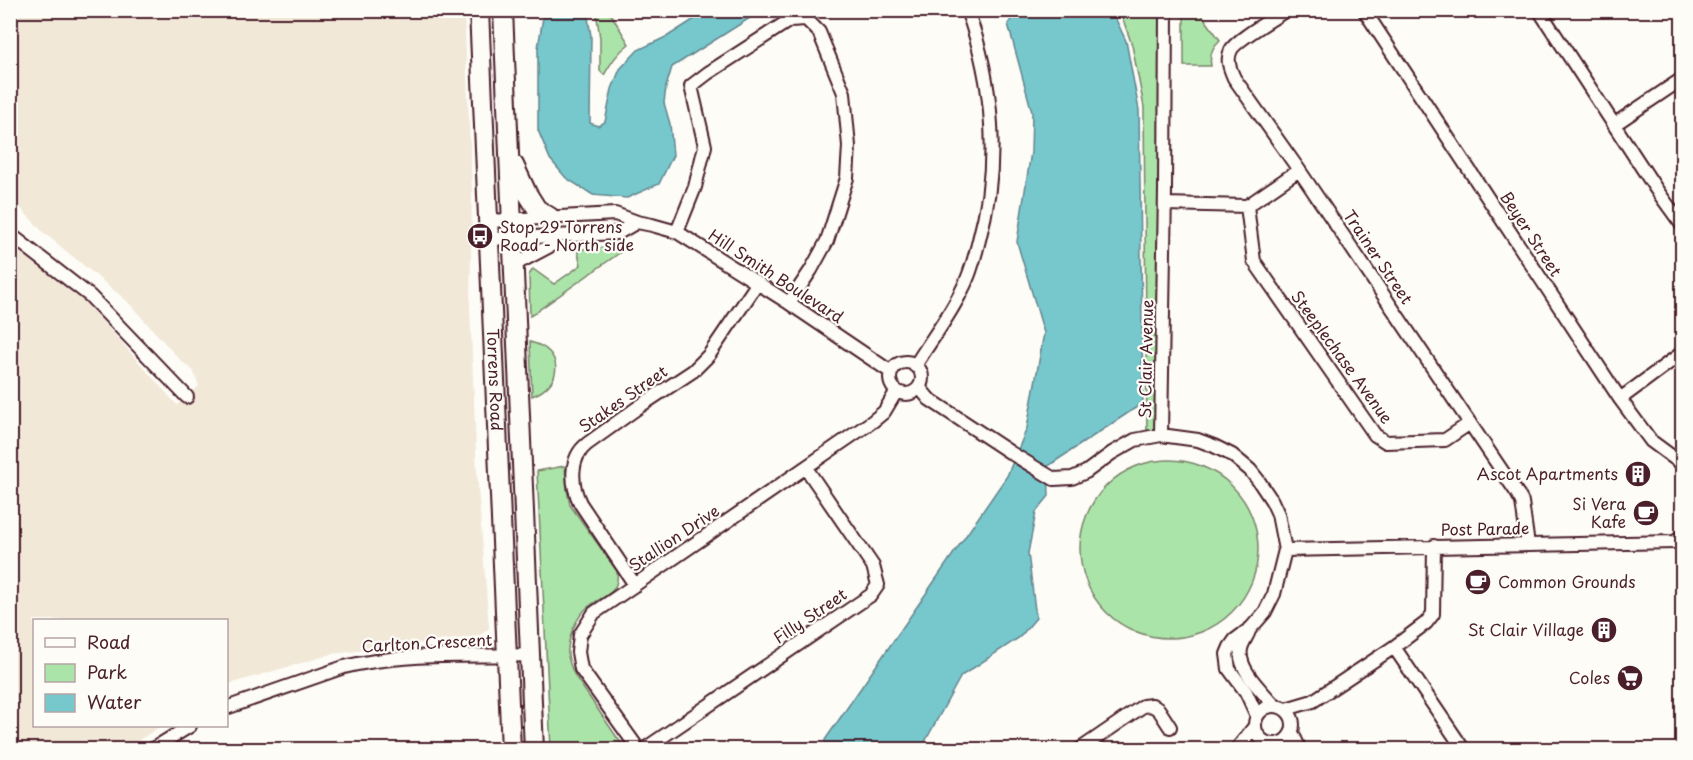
<svg xmlns="http://www.w3.org/2000/svg" width="1693" height="760" font-family="'Playpen Sans',sans-serif">
  <style>
    .built { fill: #f1e8d7 }
    .green { fill: #abe4a9; stroke: #7a826a; stroke-width: 1.5 }
    .water { fill: #76c8cd; stroke: #64848c; stroke-width: 1.5 }
    .lines { fill: none; stroke-linecap: round; stroke-linejoin: round }
    .minor-casing { stroke: #4a1f2b; stroke-width: 16 }
    .secondary-casing { stroke: #4a1f2b; stroke-width: 22 }
    .minor { stroke: #fdfcf7; stroke-width: 12 }
    .secondary { stroke: #fdfcf7; stroke-width: 18 }
    .labels { text-anchor: middle; stroke-width: 4.5; stroke-linejoin: round; paint-order: stroke }
    .poi-label { font-size: 16px; fill: #4a1f2b; stroke: #fdfcf7; text-anchor: end }
    .street-label { font-size: 16px; fill: #4a1f2b; stroke: #fdfcf7 }
  </style>
  <rect width="100%" height="100%" fill="#fdfcf7"/>
  <filter id="ink" filterUnits="userSpaceOnUse"><feTurbulence type="fractalNoise" baseFrequency=".0167" numOctaves="2"/><feDisplacementMap in="SourceGraphic" scale="12" xChannelSelector="R" yChannelSelector="G"/><feConvolveMatrix kernelMatrix="1 2 1 2 8 2 1 2 1" color-interpolation-filters="sRGB"/></filter>
  <g filter="url(#ink)">
    <path class="built" d="M13,10L464,11L472,189L470,308L477,474L489,628L480,636L332,654L232,683L227,686L226,620H34V726H161L125,749H11L10,244L17,250L81,297L177,405L199,386L193,370L181,361L126,300L43,232L11,198V13Z"/>
    <path class="green" d="M596,11H609L629,44C617,53 611,63 604,75L600,71V38Z
      M1120,11H1166L1161,435L1147,438L1144,107L1132,45Z
      M1184,11H1199L1220,40C1212,47 1209,55 1211,66H1184Z
      M628,247L530,316L529,275L533,269L554,284L581,265L577,249Z
      M530,342C565,350 563,385 532,396Z
      M1080 549a89 89 0 1 1 178 0a89 89 0 1 1-178 0Z
      M565,466L567,490L570,505L617,571C620,595 603,595 588,607C577,616 569,635 568,649C567,658 571,668 575,676L625,749H551L537,471Z"/>
    <path class="water" d="M544,11H587L591,36L590,123L598,126L605,122L612,89L620,69L638,50L668,36L707,11H761L672,67L666,87L664,103L670,124L673,155L659,184L627,198L593,195L566,178L550,159L538,130V48Z
      M1017,11H1112L1126,41L1139,110L1143,403L1048,466L1049,496L1036,512L1028,553L1036,618L1020,637L961,676L921,749H826L825,740L1007,476L1027,428L1044,333L1017,242L1031,152L1032,112L1008,24Z"/>
    <g class="lines">
      <defs>
        <path id="minor" d="M1286,10C1274,18 1236,40 1231,50C1226,60 1230,69 1234,78L1299,170L1517,493L1522,502L1528,545
          M1364,10L1620,399L1651,441L1682,464
          M1539,10L1656,189L1682,225
          M1615,124L1682,79
          M1165,204L1247,206L1299,170
          M1247,206L1254,261L1375,435L1386,442L1445,440L1470,423
          M488,221L615,214L637,222L652,225L677,232L789,303L891,372
          M677,232L695,187L705,146L691,86L708,73L790,20L806,19L819,32L844,93L849,146L847,178L827,241L811,270L789,303
          M10,234L90,296L187,397
          M489,239L618,233L637,222
          M514,265L567,237
          M890 378a16 16 0 1 1 32 0a16 16 0 1 1-32 0Z
          M915,366C930,341 949,317 961,292C970,276 975,257 979,240C1000,164 994,84 967,10
          M919,387L929,399L1011,453L1054,479L1072,478L1086,472L1112,453L1135,440L1161,435L1198,440L1214,446L1232,455L1250,470L1258,480L1272,501L1278,514L1285,550L1274,594L1265,612L1251,628L1235,640L1230,647L1227,654L1229,669L1246,692L1257,716
          M1620,399L1682,353
          M1161,435L1165,190L1166,10
          M1285,550L1675,542L1682,536
          M635,585L580,503C571,484 569,458 587,444L640,406L693,371L709,355L757,284
          M1249,631C1247,637 1242,643 1241,649C1237,669 1263,692 1274,705
          M1394,647L1464,750
          M1255 725a19 19 0 1 1 38 0a19 19 0 1 1-38 0Z
          M226,708L344,667C404,652 468,657 529,655
          M1286,709L1313,701L1394,647L1426,623L1433,614L1434,546
          M1292,732L1300,750
          M151,750L190,726
          M639,750L581,669L578,652L580,635L594,613L873,421L884,412L896,392
          M643,750L871,595L878,585L873,566L806,468
          M1079,750L1143,706L1152,705L1159,710L1170,727
          M1236,750L1255,726"/>
        <g id="secondary">
          <path id="s1" d="M479,10L511,750"/>
          <path d="M503,10L534,750"/>
          <path d="M514,165L527,193L537,209L550,217"/>
        </g>
      </defs>
      <use href="#minor" class="minor-casing"/>
      <use href="#secondary" class="secondary-casing"/>
      <use href="#minor" class="minor"/>
      <use href="#secondary" class="secondary"/>
    </g>
  </g>
  <defs>
    <symbol id="bus-disc" viewBox="-11 -11 22 22"><circle r="9.5" fill="#4a1f2b" stroke="#fdfcf7"/><path d="M-5-6H5V4H4V6H2V4H-2V6H-4V4H-5ZM-3.5-4V0h7V-4ZM-3.5 1.2v1.5H-2V1.2ZM2 1.2v1.5H3.5V1.2Z" fill="#fff"/></symbol>
    <symbol id="building-disc" viewBox="-11 -11 22 22"><circle r="9.5" fill="#4a1f2b" stroke="#fdfcf7"/><path d="M-4-6H4V6H1V3H-1V6H-4ZM-2.5-4.3h1.7v1.8h-1.7ZM.8-4.3h1.7v1.8H.8ZM-2.5-1h1.7V.8h-1.7ZM.8-1h1.7V.8H.8Z" fill="#fff"/></symbol>
    <symbol id="cafe-disc" viewBox="-11 -11 22 22"><circle r="9.5" fill="#4a1f2b" stroke="#fdfcf7"/><path d="M-5.5-4.5H6V0H3Q3 3.5 0 3.5H-2.5Q-5.5 3.5-5.5 0ZM3-3.2v2h1.7v-2ZM-6 4.5H4V6H-6Z" fill="#fff"/></symbol>
    <symbol id="supermarket-disc" viewBox="-11 -11 22 22"><circle r="9.5" fill="#4a1f2b" stroke="#fdfcf7"/><path d="M-6-5.5h2.5l.6 2H6L4.5 2H-2.5L-4.4-4H-6ZM-1.5 3.2a1.3 1.3 0 1 0 .1 0ZM3 3.2a1.3 1.3 0 1 0 .1 0Z" fill="#fff"/></symbol>
  </defs>
  <g fill-rule="evenodd">
    <use href="#bus-disc" x="465" y="221" width="30" height="30"/>
    <use href="#building-disc" x="1623" y="459" width="30" height="30"/>
    <use href="#cafe-disc" x="1631" y="498" width="30" height="30"/>
    <use href="#cafe-disc" x="1463" y="567" width="30" height="30"/>
    <use href="#building-disc" x="1589" y="615" width="30" height="30"/>
    <use href="#supermarket-disc" x="1615" y="663" width="30" height="30"/>
  </g>
  <g class="labels">
    <g class="poi-label">
      <text x="500" y="233" text-anchor="start">Stop 29 Torrens<tspan x="500" dy="18">Road - North side</tspan></text>
      <text x="1618" y="480">Ascot Apartments</text>
      <text x="1626" y="510">Si Vera<tspan x="1626" dy="18">Kafe</tspan></text>
      <text x="1498" y="588" text-anchor="start">Common Grounds</text>
      <text x="1584" y="636">St Clair Village</text>
      <text x="1610" y="684">Coles</text>
    </g>
    <g class="street-label">
      <text transform="translate(1531 234) rotate(57)" y="6">Beyer Street</text>
      <text transform="translate(1378 257) rotate(56)" y="6">Trainer Street</text>
      <text transform="translate(776 276) rotate(33)" y="6">Hill Smith Boulevard</text>
      <text transform="translate(1342 357) rotate(54)" y="6">Steeplechase Avenue</text>
      <text transform="translate(1146 359) rotate(-89)" y="6">St Clair Avenue</text>
      <text dy="6" stroke="none"><textPath href="#s1" startOffset="370">Torrens Road</textPath></text>
      <text transform="translate(623 399) rotate(-35)" y="6">Stakes Street</text>
      <text transform="translate(1485 529) rotate(-1)" y="6">Post Parade</text>
      <text transform="translate(674 538) rotate(-34)" y="6">Stallion Drive</text>
      <text transform="translate(810 616) rotate(-34)" y="6">Filly Street</text>
      <text transform="translate(427 643) rotate(-3)" y="6">Carlton Crescent</text>
    </g>
  </g>
  <rect width="1693" height="760" fill="none" stroke="#fdfcf7" stroke-width="36"/>
  <rect x="18" y="18" width="1657" height="724" fill="none" stroke="#4a1f2b" stroke-width="2" filter="url(#ink)"/>
  <rect x="33" y="619" width="195" height="108" fill="#fdfcf7" stroke="#b5a4a5" stroke-width="1.5"/>
  <rect x="45" y="638" width="30" height="9" fill="#fdfcf7" stroke="#b5a4a5" stroke-width="1.5"/>
  <text x="87" y="649" font-size="18" fill="#4a1f2b">Road</text>
  <rect x="45" y="664" width="30" height="18" fill="#abe4a9" stroke="#b5a4a5" stroke-width="1.5"/>
  <text x="87" y="679" font-size="18" fill="#4a1f2b">Park</text>
  <rect x="45" y="694" width="30" height="18" fill="#76c8cd" stroke="#b5a4a5" stroke-width="1.5"/>
  <text x="87" y="709" font-size="18" fill="#4a1f2b">Water</text>
</svg>
